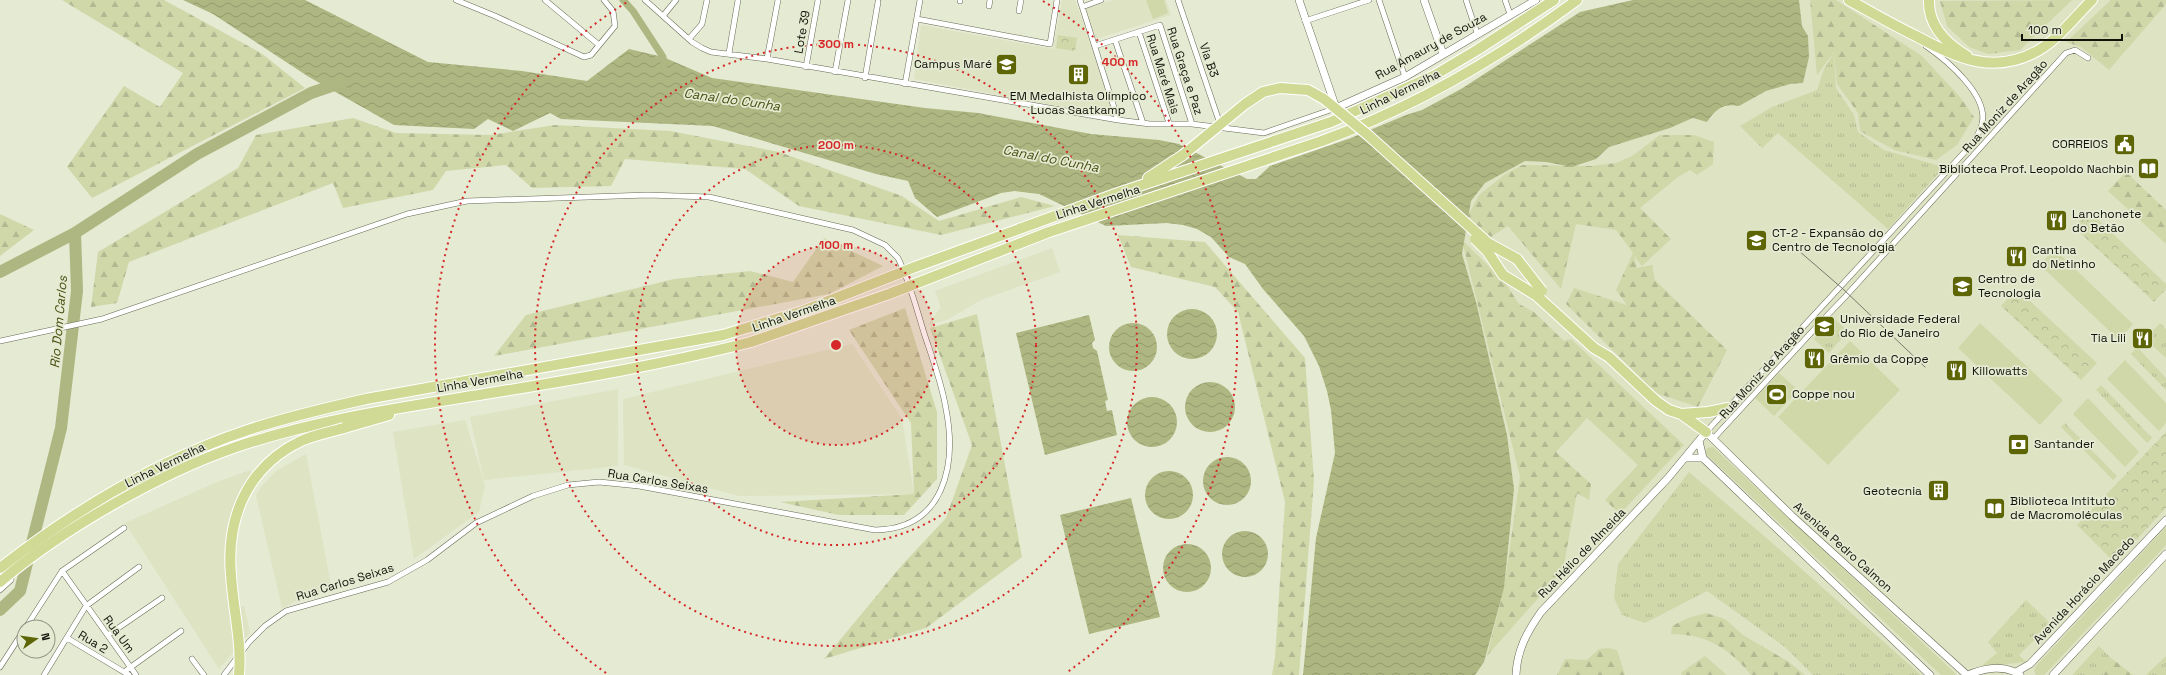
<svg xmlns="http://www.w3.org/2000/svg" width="2166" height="675" font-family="'Space Grotesk',sans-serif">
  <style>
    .built { fill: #dde3c3 }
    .grass { fill: url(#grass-tufts) }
    .forest { fill: url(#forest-firs) }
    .park { fill: url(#park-crowns) }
    .garden { fill: #d0d8aa }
    .water { fill: url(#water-waves) }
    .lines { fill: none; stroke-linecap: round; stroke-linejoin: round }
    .canal { stroke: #aeb681; stroke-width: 7 }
    .river { stroke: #aeb681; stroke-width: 12 }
    .minor-casing { stroke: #656954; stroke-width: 6 }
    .tertiary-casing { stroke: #656954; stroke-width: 8 }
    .motorway-casing { stroke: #fff; stroke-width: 12 }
    .minor { stroke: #fff; stroke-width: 5 }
    .tertiary { stroke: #fff; stroke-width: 7 }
    .motorway { stroke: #d0da95; stroke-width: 10 }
    .tram { stroke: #787a6b; stroke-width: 1 }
    .motorway-bridge-casing { stroke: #fff; stroke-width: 12; stroke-linecap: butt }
    .motorway-bridge { stroke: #d0da95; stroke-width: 10 }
    .ring { fill: none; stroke: #d62828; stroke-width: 2; stroke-dasharray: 2 4 }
    .labels { text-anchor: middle; stroke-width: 3.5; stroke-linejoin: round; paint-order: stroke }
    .street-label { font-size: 12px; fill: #11120a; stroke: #e5ead2 }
    .poi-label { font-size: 12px; fill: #11120a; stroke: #e5ead2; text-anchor: start }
    .water-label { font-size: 13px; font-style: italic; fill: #484e10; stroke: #e5ead2 }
    .centre { fill: #d62828; stroke: #e5ead2; stroke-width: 2 }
    .ring-label { font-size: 12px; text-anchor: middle; font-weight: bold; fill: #d62828; stroke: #e5ead2; stroke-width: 3.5; stroke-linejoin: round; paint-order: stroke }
  </style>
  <defs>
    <pattern id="grass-tufts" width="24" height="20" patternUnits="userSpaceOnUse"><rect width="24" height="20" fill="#d0d8aa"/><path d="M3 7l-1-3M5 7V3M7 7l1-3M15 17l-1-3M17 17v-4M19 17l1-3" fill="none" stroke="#b2b891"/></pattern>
    <pattern id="forest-firs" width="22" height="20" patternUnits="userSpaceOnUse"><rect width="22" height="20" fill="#d0d8aa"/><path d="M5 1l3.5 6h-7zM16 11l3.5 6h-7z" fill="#b2b891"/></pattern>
    <pattern id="park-crowns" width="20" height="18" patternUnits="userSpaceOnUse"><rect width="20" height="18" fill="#d0d8aa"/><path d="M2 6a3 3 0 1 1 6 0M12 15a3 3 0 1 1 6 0" fill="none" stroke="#b2b891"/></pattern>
    <pattern id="water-waves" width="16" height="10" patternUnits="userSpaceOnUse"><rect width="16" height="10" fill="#aeb681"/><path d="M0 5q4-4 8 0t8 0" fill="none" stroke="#959b6e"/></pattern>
  </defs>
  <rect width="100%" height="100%" fill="#e5ead2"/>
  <path class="built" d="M1062,0H1075L1114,111L1111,116L914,79L921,25L1053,49Z
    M1113,0H1166L1171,15L1096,39L1085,8Z
    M1799,0H2166V432L2078,525L2115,563L2166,508V675H1475L1484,661L1514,489L1507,435L1462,254L1471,201L1485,183L1525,161L1546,162L1565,167L1580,166L1596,159L1609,147L1670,128L1693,118L1707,122L1720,107L1729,104L1739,106L1766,91L1790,84H1801L1809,57L1808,36L1802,26Z
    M1052,248L1060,272L981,300L947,320L928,325L941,307L935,291Z
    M852,344L902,419L914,494L739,496L624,465L623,399Z
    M618,389V466L484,480L470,417Z
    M465,420L485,485L479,512L414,559L393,432Z
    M306,454L332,590L309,595L282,608L256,495L262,486L276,471Z
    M250,470L252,475L242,489L231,512L224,552L226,581L232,608L244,606L250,633L219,669L125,523L215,483Z"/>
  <path class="grass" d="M1834,52L1836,88L1854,115L1858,132L1884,150L1944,167L1888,229L1778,133L1762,148L1740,126L1772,107L1817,90L1824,69Z
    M1832,317L1848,331L1829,353L1814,339Z
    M2160,323L2166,329V358L2145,339Z
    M2137,347L2166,378V390L2131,354Z
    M2101,385L2152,438L2147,443L2096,390Z
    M2065,423L2117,476L2113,480L2061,427Z
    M1689,472L1770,541L1921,675H1813L1785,647L1707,591L1645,623L1622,615L1614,598L1618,564Z
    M2099,577L2019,655L2026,662L1980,667L1997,653L1988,642L2026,600L2050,623Z
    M2099,646L2111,658L2103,675H2072Z
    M2166,656V675H2146Z"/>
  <path class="forest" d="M62,0H164L261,53L305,88L92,198L67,167L124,86L160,107L183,73Z
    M1810,0H1836L1922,56L1960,97L1974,117L1957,145L1936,160L1894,150L1860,131L1858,113L1837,84L1834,52L1817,75Z
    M2072,0L2020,50L1988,54L1969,47L1947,26L1940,1Z
    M2111,0H2166V4L2109,70L2081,47L2066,42Z
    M353,118L396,133L491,135L555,125L670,131L779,152L902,196L939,221L1021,197L1055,206L941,235L799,206L745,169L625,159L611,186L532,188L506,165L446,171L433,190L343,208L333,183L129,262L117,303L91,307L98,252L238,168L256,135Z
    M1660,135H1694L1714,142L1713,164L1697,175L1690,170L1678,177L1640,208L1671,239L1642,266L1634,256L1637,268L1652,265L1655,280L1727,350L1698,407L1656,393L1566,304L1574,288L1627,305L1616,290L1633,253L1616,230L1576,224L1561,289L1508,226L1491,237L1466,219L1479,195L1504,175L1522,165L1591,166L1616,163L1632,156Z
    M2126,172L2166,210V244L2108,191Z
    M0,214L34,230L0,256Z
    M1118,235L1205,242L1305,358L1314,481L1299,675H1272L1275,657L1285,502L1238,312L1215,287L1131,267Z
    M824,238L883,266L829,294L494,356L526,315L674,279L750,271L793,282Z
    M1462,240L1504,281L1519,304L1534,312L1564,341L1571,339L1684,445L1620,514L1605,500L1638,465L1587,418L1556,452L1591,484L1589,500L1577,493L1563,570L1487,656L1504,588L1520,477Z
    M905,308L937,412V479L904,515H839L780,502L914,494L911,423L849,330Z
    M977,314L1022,557L926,628L824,659L903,564L946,518L972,445L930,328Z
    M1706,613L1725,619L1743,635L1789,662L1805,675H1751C1729,648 1706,634 1671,634L1672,626L1688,618Z
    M1608,648L1617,650L1625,675H1557L1565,659L1587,660L1599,649Z
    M1705,656L1727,675H1681L1682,672Z
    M2111,658L2133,675H2103Z"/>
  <path class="park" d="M1058,35L1077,38L1075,51L1056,48Z
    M2089,211L2166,284V289L2154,302L2074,227Z
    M2017,289L2097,363L2081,380L2001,306Z
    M2166,432V508L2115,563L2077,525Z"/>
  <path class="garden" d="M1146,0H1164L1168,13L1153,19Z
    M2054,249L2133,324L2119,340L2040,265Z
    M1980,323L2063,400L2040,425L1958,348Z
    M1850,341L1900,390L1828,465L1778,417Z
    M2125,360L2166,403V423L2159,431L2107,379Z
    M1779,373L1798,390L1774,416L1755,398Z
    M2088,398L2139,452L2125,467L2073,414Z
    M1713,447L1955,673V675H1941L1705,453L1707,448Z
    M2166,527V545L2044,675H2036L2034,671L2036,666Z"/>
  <path class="water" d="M183,0H305L428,62L522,71L587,81L629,49L663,57L712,78L925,108L978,113L1091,134L1159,140L1179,144L1247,179H1256L1270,166L1351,138L1406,115L1422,110L1461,89L1580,12L1633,0H1799L1802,26L1808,36L1809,57L1803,83L1790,84L1766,91L1739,106C1723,103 1716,109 1707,122L1693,118L1688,120L1670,128L1609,147L1596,159L1572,167L1546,162L1525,161L1485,183L1471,201L1462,254L1476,302L1507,435L1514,489L1504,588L1484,662L1475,675H1303L1316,538L1335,453L1331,410L1327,391L1319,366L1304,336L1263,289L1245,264L1229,257L1211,237L1197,229L1183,225L1167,223L1106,226L1039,194L1015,191L1001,193L937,217L915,198L908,181L876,174L713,126L561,119L550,113L513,131L488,119L474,129L394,125L309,77L213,14Z
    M1167 334a25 25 0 1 1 50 0a25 25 0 1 1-50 0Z
    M1089,315L1095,340L1092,343L1093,348L1097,351L1108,400L1105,401L1107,411L1112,410L1117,435L1045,455L1016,333Z
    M1109 347a24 24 0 1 1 48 0a24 24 0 1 1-48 0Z
    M1185 407a25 25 0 1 1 50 0a25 25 0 1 1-50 0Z
    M1127 422a25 25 0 1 1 50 0a25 25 0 1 1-50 0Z
    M1203 481a24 24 0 1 1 48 0a24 24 0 1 1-48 0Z
    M1145 495a24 24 0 1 1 48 0a24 24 0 1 1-48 0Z
    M1131,498L1160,617L1089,634L1060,515Z
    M1222 554a23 23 0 1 1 46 0a23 23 0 1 1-46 0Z
    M1163 568a24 24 0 1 1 48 0a24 24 0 1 1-48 0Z"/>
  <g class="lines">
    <path class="canal" d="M623,0L633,11L663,57L664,65"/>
    <path class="river" d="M0,272L75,233
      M0,610L20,591L61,428L77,291L75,233L197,154L311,93L343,82"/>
    <defs>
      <path id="minor" d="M456,0L495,16L584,57L591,55L615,26L613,11L604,0
        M545,0L599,45
        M645,0L692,42L702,48L711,52L767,59L1118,120L1150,124H1192L1264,133L1336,108
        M1080,0L1118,120
        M1178,0L1220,124
        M1379,0L1405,77
        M1466,0L1477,33
        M1505,0L1510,14
        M960,1V0
        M989,6L990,0
        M1082,7L1101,0
        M1019,11L1021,0
        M663,16L676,0
        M917,19L1050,44L1057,0
        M1305,21L1369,0
        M1139,32L1169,123
        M689,39L702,24L707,0
        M1115,40L1143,123
        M1095,46L1160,25L1192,124
        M729,53L738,0
        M767,59L778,0
        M806,67L818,0
        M835,72L848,0
        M865,78L878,2
        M905,84L920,0
        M0,341L102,319L407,214L467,201L647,195L709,197L853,230L885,245L898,258C910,282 917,311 925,336C933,360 942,384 946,409C957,466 944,529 875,530L639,486L599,482L568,485L533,496L476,523L427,560L388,582L286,611L265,626L249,642L224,675
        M1706,432L1972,144C1976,138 1980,131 1982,124C1989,96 1948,61 1926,46
        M1713,439L1821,322L1845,297L2066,53L2075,50L2088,58
        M62,571L136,675
        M0,590L11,580
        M26,627L62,571L124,528
        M108,635L162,598
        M67,638L129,675
        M192,659L204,675
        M0,667L24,630
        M124,672L181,631
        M44,675L86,606L139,567"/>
      <path id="tertiary" d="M1299,0L1336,108L1405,77L1536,0
        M1424,0L1443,54
        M1699,441L1703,458L1930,675
        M1685,458H1703
        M2016,672L2030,664L2166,520
        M1516,675C1517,650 1527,632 1541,612L1668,478L1706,432L1792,516L1967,675
        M1968,675C1984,668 2005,664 2020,675
        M2053,675L2166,554"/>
      <path id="motorway" d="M1849,0C1871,12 1893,25 1916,36C1956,58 1995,76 2039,50C2059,38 2075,17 2092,0
        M1929,0C1928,26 1947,44 1967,56
        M1322,141C1414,107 1499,58 1577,0
        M1148,178L1183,155
        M915,267L1118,193L1331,122L1435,75L1477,50L1554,0
        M1537,296L1594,348L1609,357L1656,401L1669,410L1681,414L1706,432
        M1681,414L1708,412L1728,408
        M344,428L389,415
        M0,568C75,510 158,460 248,430C287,417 326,408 366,399L723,335
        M0,582C61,530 160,473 236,447C319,419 405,407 491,393C578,379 665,364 751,342"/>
    </defs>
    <use href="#minor" class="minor-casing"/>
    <use href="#tertiary" class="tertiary-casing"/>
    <use href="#motorway" class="motorway-casing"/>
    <use href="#minor" class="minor"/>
    <use href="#tertiary" class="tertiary"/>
    <use href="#motorway" class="motorway"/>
    <path class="tram" d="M1791,244L1843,289L1925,367"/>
    <defs>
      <path id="motorway-bridge" d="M1183,155L1245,104L1263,92L1280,88L1308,90L1324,99L1368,135L1488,243L1517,259L1542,291
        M1475,239L1487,251L1503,275L1537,296
        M723,335L803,311L915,267
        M751,342L889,294L1049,232L1322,141
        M239,675C242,641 233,609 231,575C226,518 247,467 301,441C315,435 330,432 344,428"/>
    </defs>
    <use href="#motorway-bridge" class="motorway-bridge-casing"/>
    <use href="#motorway-bridge" class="motorway-bridge"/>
  </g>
  <circle cx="836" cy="345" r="100" fill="#d62828" fill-opacity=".12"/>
  <g class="ring">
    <circle cx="836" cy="345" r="100"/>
    <circle cx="836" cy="345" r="200"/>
    <circle cx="836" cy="345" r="301"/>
    <path d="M606 673A401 401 0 0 1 629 1M1043 1A401 401 0 0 1 1066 673"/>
  </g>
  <defs>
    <symbol id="school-square" viewBox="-11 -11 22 22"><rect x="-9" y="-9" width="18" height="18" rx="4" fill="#5d6504" stroke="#e5ead2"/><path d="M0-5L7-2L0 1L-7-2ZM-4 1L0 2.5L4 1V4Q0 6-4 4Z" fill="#fff"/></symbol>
    <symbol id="building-square" viewBox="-11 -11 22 22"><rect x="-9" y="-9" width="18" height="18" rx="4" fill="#5d6504" stroke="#e5ead2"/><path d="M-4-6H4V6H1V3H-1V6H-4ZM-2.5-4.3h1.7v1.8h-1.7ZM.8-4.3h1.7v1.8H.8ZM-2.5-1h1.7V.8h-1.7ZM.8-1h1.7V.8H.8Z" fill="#fff"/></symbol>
    <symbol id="civic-square" viewBox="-11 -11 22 22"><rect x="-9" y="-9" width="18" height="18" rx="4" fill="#5d6504" stroke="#e5ead2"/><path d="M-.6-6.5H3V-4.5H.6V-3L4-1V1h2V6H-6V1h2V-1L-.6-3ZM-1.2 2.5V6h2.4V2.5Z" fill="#fff"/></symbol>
    <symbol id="library-square" viewBox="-11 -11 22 22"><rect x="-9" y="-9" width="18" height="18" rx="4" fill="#5d6504" stroke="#e5ead2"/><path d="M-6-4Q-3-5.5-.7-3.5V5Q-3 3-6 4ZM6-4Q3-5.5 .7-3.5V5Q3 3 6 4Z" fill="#fff"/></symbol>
    <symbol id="restaurant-square" viewBox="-11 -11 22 22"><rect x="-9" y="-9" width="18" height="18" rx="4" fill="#5d6504" stroke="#e5ead2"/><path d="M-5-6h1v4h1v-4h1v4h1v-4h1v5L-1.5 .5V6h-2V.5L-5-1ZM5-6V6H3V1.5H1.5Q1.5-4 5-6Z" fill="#fff"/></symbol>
    <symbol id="university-square" viewBox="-11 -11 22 22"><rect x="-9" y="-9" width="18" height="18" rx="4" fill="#5d6504" stroke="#e5ead2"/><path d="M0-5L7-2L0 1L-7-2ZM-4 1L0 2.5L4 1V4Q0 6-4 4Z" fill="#fff"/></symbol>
    <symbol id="stadium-square" viewBox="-11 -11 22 22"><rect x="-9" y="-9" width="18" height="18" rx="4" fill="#5d6504" stroke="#e5ead2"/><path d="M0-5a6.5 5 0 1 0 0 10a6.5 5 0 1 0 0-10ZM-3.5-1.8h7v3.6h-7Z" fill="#fff"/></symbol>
    <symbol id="bank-square" viewBox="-11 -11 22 22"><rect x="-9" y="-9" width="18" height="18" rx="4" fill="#5d6504" stroke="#e5ead2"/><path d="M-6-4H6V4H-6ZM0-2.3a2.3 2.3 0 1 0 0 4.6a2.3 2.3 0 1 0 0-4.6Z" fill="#fff"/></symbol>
  </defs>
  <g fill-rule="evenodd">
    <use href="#school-square" x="994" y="52" width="25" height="25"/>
    <use href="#building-square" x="1066" y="62" width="25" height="25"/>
    <use href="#civic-square" x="2112" y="132" width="25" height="25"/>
    <use href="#library-square" x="2136" y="156" width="25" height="25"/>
    <use href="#restaurant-square" x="2044" y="208" width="25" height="25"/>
    <use href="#university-square" x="1744" y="228" width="25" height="25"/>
    <use href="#restaurant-square" x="2004" y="244" width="25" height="25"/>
    <use href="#university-square" x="1950" y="274" width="25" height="25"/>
    <use href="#university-square" x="1812" y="314" width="25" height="25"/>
    <use href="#restaurant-square" x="2130" y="326" width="25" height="25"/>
    <use href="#restaurant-square" x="1802" y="346" width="25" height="25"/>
    <use href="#restaurant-square" x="1944" y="358" width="25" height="25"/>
    <use href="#stadium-square" x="1764" y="382" width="25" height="25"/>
    <use href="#bank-square" x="2006" y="432" width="25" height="25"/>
    <use href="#building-square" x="1926" y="478" width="25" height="25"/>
    <use href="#library-square" x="1982" y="496" width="25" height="25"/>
  </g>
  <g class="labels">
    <g class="street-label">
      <text transform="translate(802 32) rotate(-80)" y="4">Lote 39</text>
      <text transform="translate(1431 46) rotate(-29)" y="4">Rua Amaury de Souza</text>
      <text transform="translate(1209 60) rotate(71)" y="4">Via B3</text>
      <text transform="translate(1185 71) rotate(72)" y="4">Rua Graça e Paz</text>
      <text transform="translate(1163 74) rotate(72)" y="4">Rua Maré Mais</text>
      <text transform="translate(1400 92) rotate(-26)" y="4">Linha Vermelha</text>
      <text transform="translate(2005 106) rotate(-48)" y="4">Rua Moniz de Aragão</text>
      <text transform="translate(1098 202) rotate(-18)" y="4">Linha Vermelha</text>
      <text transform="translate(794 314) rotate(-19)" y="4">Linha Vermelha</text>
      <text transform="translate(1762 372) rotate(-48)" y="4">Rua Moniz de Aragão</text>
      <text transform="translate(480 381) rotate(-10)" y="4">Linha Vermelha</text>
      <text transform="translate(165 465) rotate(-26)" y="4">Linha Vermelha</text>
      <text transform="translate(658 481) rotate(9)" y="4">Rua Carlos Seixas</text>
      <text transform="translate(1843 547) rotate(42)" y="4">Avenida Pedro Calmon</text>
      <text transform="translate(1582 553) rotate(-46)" y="4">Rua Hélio de Almeida</text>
      <text transform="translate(345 582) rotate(-17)" y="4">Rua Carlos Seixas</text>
      <text transform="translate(2084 590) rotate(-47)" y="4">Avenida Horácio Macedo</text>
      <text transform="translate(119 634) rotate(53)" y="4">Rua Um</text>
      <text transform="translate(93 642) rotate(31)" y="4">Rua 2</text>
    </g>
    <g class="poi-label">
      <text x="992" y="68" text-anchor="end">Campus Maré</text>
      <text x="1078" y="100" text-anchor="middle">EM Medalhista Olímpico<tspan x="1078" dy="14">Lucas Saatkamp</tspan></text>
      <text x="2108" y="148" text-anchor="end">CORREIOS</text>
      <text x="2134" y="173" text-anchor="end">Biblioteca Prof. Leopoldo Nachbin</text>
      <text x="2072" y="218">Lanchonete<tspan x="2072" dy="14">do Betão</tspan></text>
      <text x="1772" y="237">CT-2 - Expansão do<tspan x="1772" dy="14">Centro de Tecnologia</tspan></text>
      <text x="2032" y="254">Cantina<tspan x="2032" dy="14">do Netinho</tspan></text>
      <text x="1978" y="283">Centro de<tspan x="1978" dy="14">Tecnologia</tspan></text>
      <text x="1840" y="323">Universidade Federal<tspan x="1840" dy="14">do Rio de Janeiro</tspan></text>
      <text x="2126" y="342" text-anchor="end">Tia Lili</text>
      <text x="1830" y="363">Grêmio da Coppe</text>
      <text x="1972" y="375">Killowatts</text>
      <text x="1792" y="398">Coppe nou</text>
      <text x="2034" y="448">Santander</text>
      <text x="1922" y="495" text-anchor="end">Geotecnia</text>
      <text x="2010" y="505">Biblioteca Intituto<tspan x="2010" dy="14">de Macromoléculas</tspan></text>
    </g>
    <g class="water-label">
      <text transform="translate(732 99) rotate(8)" y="5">Canal do Cunha</text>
      <text transform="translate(1051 158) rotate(11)" y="5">Canal do Cunha</text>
      <text transform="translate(58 322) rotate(-85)" y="5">Rio Dom Carlos</text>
    </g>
  </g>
  <circle cx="836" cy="345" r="6" class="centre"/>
  <g class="ring-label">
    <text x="836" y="48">300 m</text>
    <text x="1120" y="66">400 m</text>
    <text x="836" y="149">200 m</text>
    <text x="836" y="249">100 m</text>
  </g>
  <g transform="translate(36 639) rotate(77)"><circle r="19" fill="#e5ead2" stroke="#909482"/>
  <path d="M0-3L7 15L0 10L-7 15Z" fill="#5d6504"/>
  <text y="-6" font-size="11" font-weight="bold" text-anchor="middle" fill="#11120a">N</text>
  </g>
  <path d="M2022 34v6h100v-6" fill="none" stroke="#11120a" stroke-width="2"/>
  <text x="2028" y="34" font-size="12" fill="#11120a" stroke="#e5ead2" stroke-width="3" paint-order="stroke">100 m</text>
</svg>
